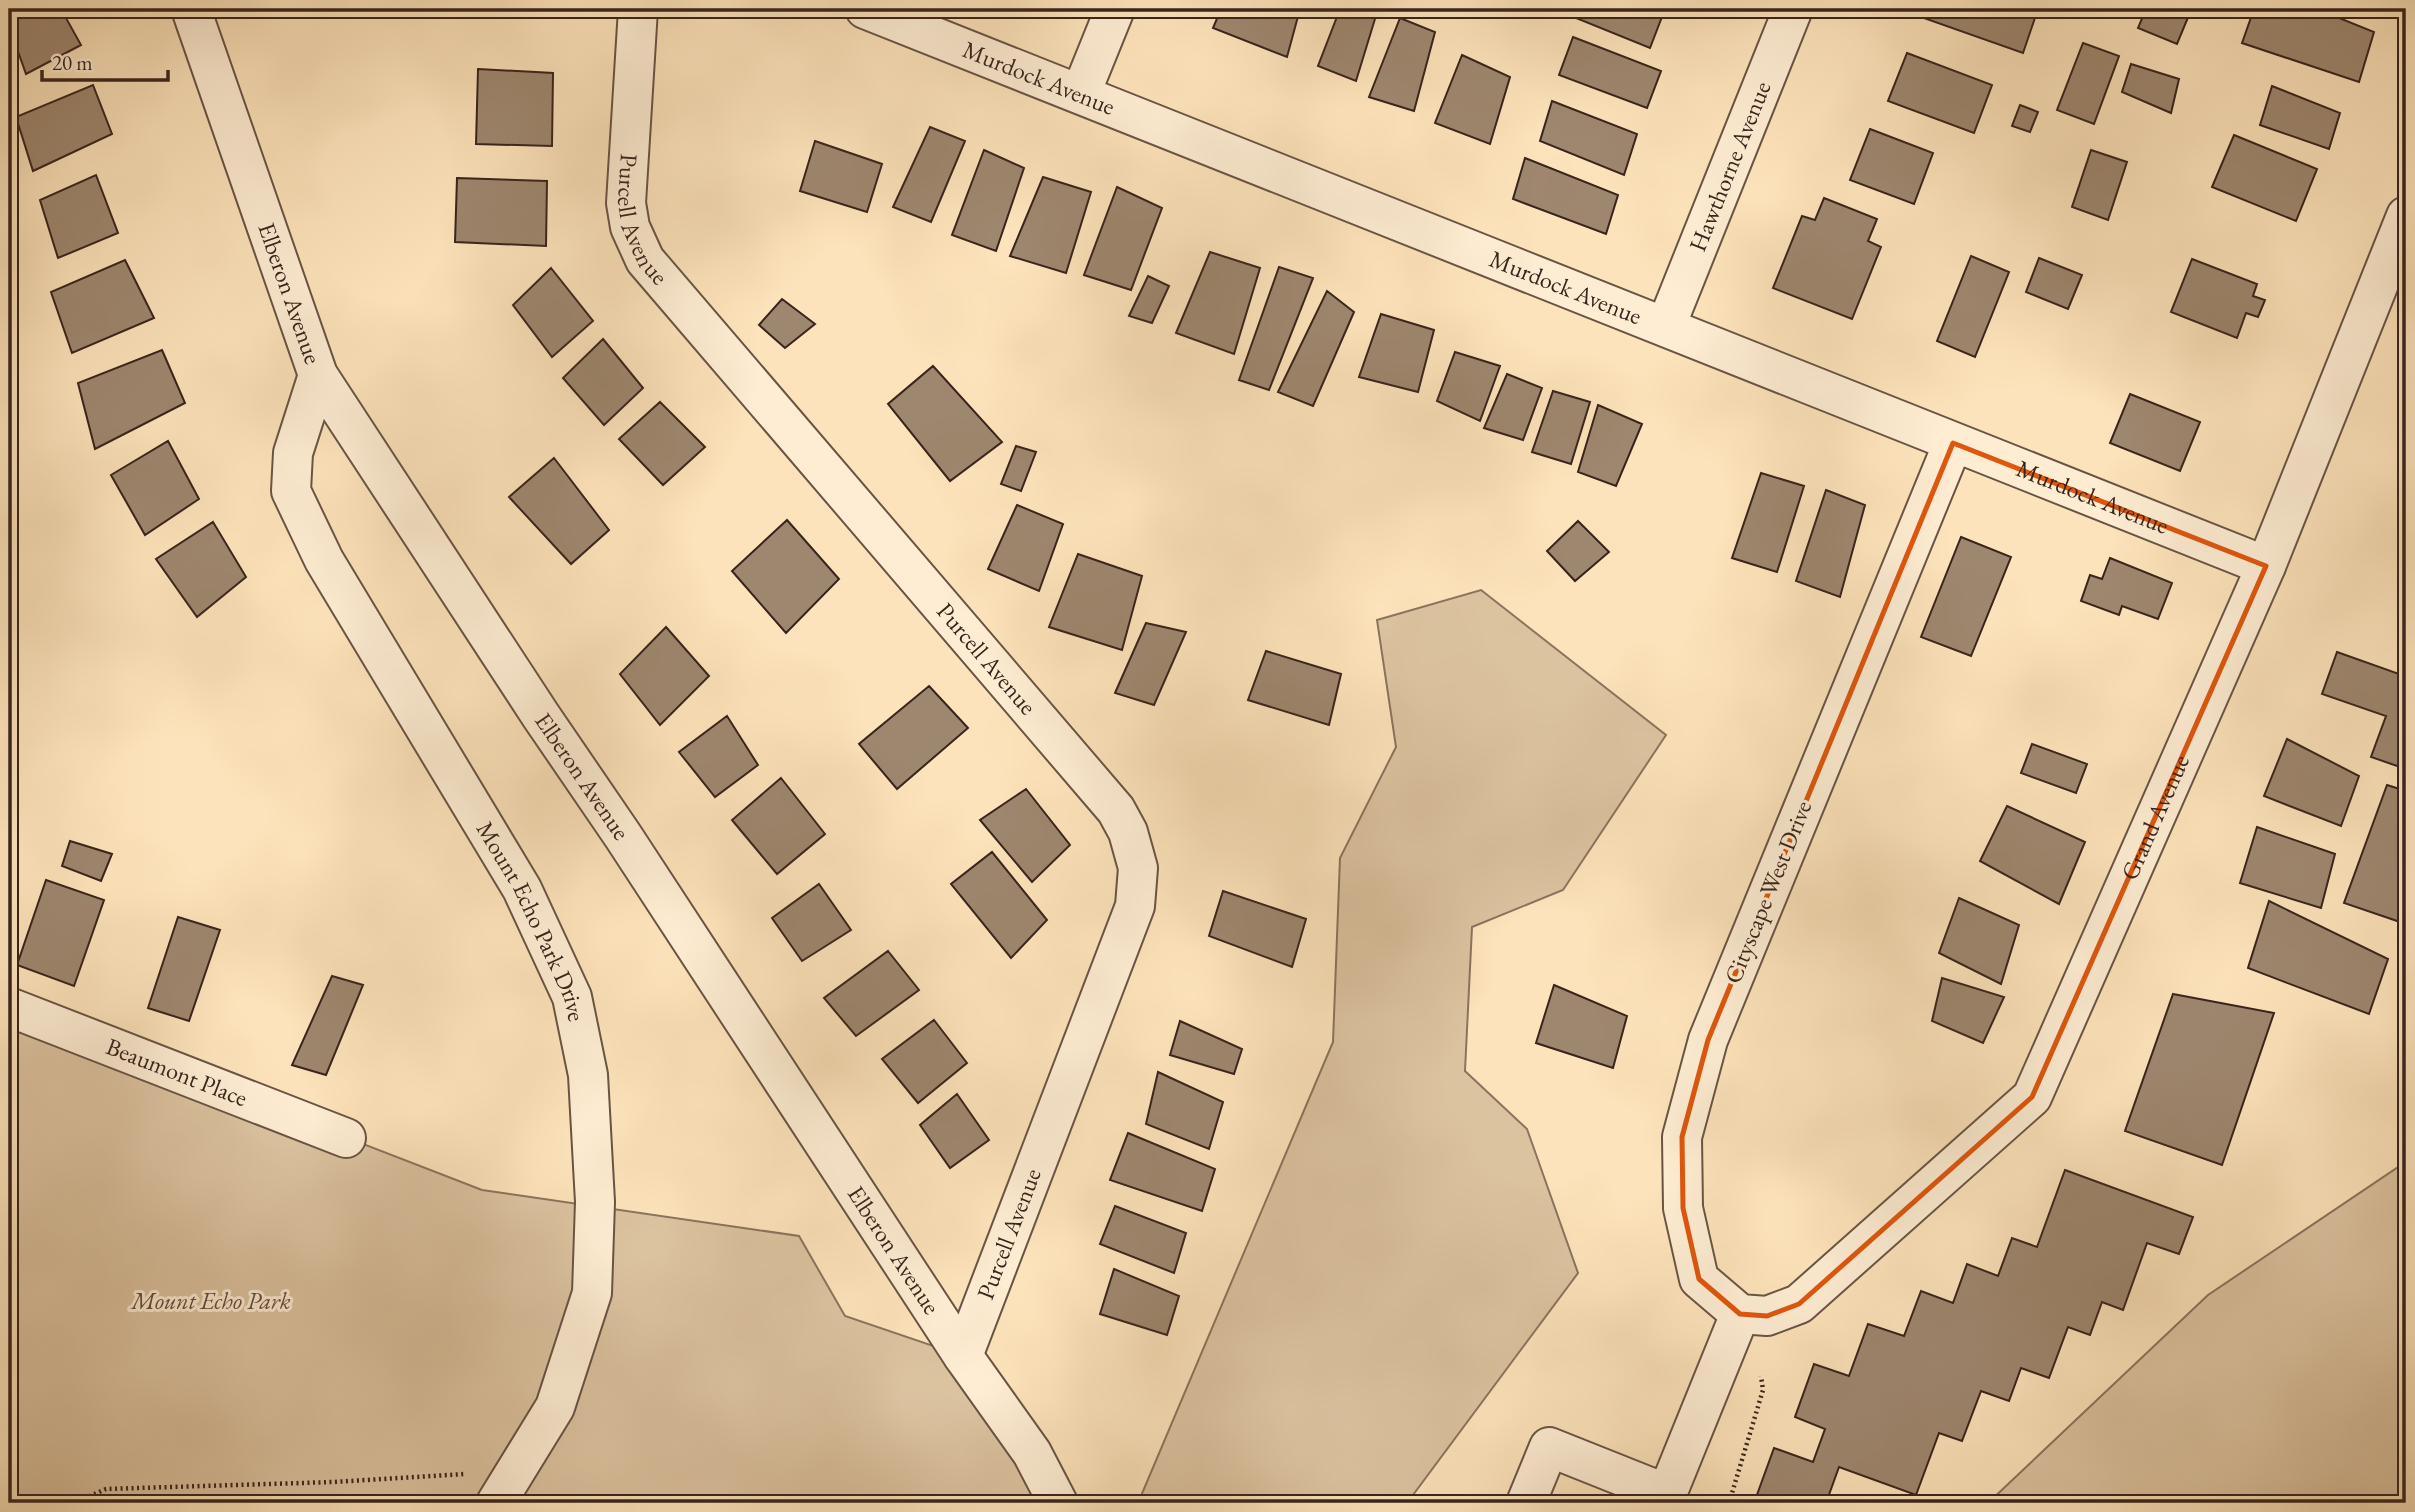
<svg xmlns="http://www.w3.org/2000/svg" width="2415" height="1512" font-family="'EB Garamond',serif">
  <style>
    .green { fill: #dcc3a0; stroke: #8a745e; stroke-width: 2 }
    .building { fill: #9e876f; stroke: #38241d; stroke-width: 2 }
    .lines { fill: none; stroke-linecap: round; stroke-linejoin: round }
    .minor-casing { stroke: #695444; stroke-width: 42 }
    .path { stroke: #38241d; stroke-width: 4.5; stroke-dasharray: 2 3.5; stroke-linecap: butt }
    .minor { stroke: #feedd3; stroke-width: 38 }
    .marked { fill: none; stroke: #df560d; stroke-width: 5; stroke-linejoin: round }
    .labels { text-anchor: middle; stroke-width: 6; stroke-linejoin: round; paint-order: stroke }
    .street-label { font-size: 24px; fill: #38241d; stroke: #feedd3 }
    .park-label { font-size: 24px; font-style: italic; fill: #614c3e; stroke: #feedd3 }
  </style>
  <rect width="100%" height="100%" fill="#fde3bb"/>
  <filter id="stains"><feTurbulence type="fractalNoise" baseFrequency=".00286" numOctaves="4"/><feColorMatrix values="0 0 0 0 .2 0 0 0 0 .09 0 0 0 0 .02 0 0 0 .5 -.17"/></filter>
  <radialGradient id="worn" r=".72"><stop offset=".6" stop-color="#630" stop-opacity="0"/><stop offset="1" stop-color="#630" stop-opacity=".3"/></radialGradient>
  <path class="green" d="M1481,590L1666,735L1563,890L1472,927L1465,1071L1527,1129L1578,1273L1407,1503H1138L1333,1042L1340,858L1396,747L1377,620Z
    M9,1007L482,1190L799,1236L845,1316L963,1356L1058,1503H9Z
    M2406,1154V1503H1988L2208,1295L2401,1165Z"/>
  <path class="building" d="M9,9H61L81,45L26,74L9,26Z
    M1221,9H1300L1287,57L1213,28Z
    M1340,9H1378L1356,81L1318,66Z
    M1574,9H1665L1650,48L1571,16Z
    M1921,9H2038L2023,53L1918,16Z
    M2146,9H2173L2189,15L2177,44L2138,28Z
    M2254,9H2317L2374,32L2359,82L2242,43Z
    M1400,18L1435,32L1414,111L1369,97Z
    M1573,37L1661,71L1647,108L1559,75Z
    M2083,43L2119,56L2094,124L2057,110Z
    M1907,53L1992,85L1974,133L1888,101Z
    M1462,55L1510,77L1490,144L1435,123Z
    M2131,64L2179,79L2171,113L2122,92Z
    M478,69L553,73L552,146L476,144Z
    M93,85L112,134L33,171L16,117Z
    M2272,86L2340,113L2329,149L2260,125Z
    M1552,101L1637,134L1624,175L1540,141Z
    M2020,105L2038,112L2030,132L2012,126Z
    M930,127L965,141L931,222L893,207Z
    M1870,129L1933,153L1914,204L1850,180Z
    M2234,135L2317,169L2296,221L2212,187Z
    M815,141L882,164L867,212L800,191Z
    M984,150L1024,168L996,251L952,235Z
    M2091,150L2127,162L2108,220L2072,207Z
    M1525,158L1618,195L1606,234L1513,199Z
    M96,175L118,233L58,258L40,200Z
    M1043,177L1091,192L1066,273L1010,256Z
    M457,178L547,181L546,246L455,242Z
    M1117,187L1162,208L1131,290L1084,275Z
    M1824,198L1877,219L1868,241L1881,247L1852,319L1773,288L1802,216L1815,220Z
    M1210,252L1260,268L1234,354L1176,333Z
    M1971,256L2009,272L1975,357L1937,341Z
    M2039,258L2082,275L2068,309L2026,292Z
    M2192,259L2257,284L2253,296L2265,300L2258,317L2246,313L2237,338L2171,312Z
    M125,260L154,318L72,353L51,292Z
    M1279,267L1313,278L1269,390L1239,380Z
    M551,268L593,321L552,357L513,305Z
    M1148,276L1169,286L1152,323L1129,316Z
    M1327,291L1354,312L1313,406L1278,392Z
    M782,299L815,324L785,348L759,325Z
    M1381,314L1434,330L1418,392L1359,377Z
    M603,339L643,388L604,425L563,378Z
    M162,350L185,403L95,449L78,383Z
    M1455,352L1500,366L1480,421L1437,401Z
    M933,366L1002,442L950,481L888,404Z
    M1507,374L1542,388L1523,440L1484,428Z
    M1553,391L1590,402L1571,464L1532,452Z
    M2130,394L2200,422L2180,471L2110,443Z
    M660,402L705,447L663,485L619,439Z
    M1598,405L1642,424L1616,486L1578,472Z
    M168,441L199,499L145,535L111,475Z
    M1016,446L1036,452L1021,491L1001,484Z
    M554,458L609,530L571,564L509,497Z
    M1761,473L1804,486L1777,572L1732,558Z
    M1826,490L1865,505L1840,597L1796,581Z
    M1017,505L1063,524L1039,591L988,569Z
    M787,520L839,579L786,633L732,571Z
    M1578,521L1609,552L1575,581L1547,551Z
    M213,522L246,577L197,617L156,559Z
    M1961,537L2011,557L1971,656L1921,637Z
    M1078,554L1142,576L1122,650L1049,627Z
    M2110,558L2172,583L2158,619L2122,606L2119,615L2081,601L2090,575L2102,579Z
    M1146,623L1186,632L1154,705L1115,693Z
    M666,627L709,676L660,725L620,674Z
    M1266,651L1341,674L1329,725L1248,700Z
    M2337,652L2402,675L2398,686L2406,690V769L2371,757L2386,716L2322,694Z
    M929,686L968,728L897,789L859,744Z
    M727,716L758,765L715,797L679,752Z
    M2287,739L2359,776L2341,826L2264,796Z
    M2032,744L2087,764L2076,793L2021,773Z
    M781,778L825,834L777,874L732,820Z
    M2387,785L2406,791V924L2344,903Z
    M1026,789L1070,845L1032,882L980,820Z
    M2007,806L2085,842L2059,904L1980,861Z
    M2257,827L2335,854L2321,908L2240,883Z
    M70,841L112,854L101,881L62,866Z
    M992,852L1047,920L1011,958L951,884Z
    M46,880L104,900L74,986L17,965Z
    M819,884L851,930L802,961L772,918Z
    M1223,891L1306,919L1292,967L1209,936Z
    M1959,898L2019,925L2001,984L1939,953Z
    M2269,901L2388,959L2369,1014L2248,968Z
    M178,917L220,930L189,1021L148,1008Z
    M888,951L919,990L856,1036L824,998Z
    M332,976L363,985L326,1075L292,1065Z
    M1942,978L2004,997L1983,1043L1932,1021Z
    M1554,985L1627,1016L1613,1068L1536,1043Z
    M2173,994L2274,1013L2222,1165L2125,1131Z
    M934,1020L967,1063L918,1103L882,1059Z
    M1180,1021L1242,1049L1234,1074L1170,1055Z
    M1158,1072L1223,1102L1209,1149L1146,1124Z
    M957,1094L989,1140L950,1168L920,1125Z
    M1128,1133L1215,1169L1202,1211L1110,1180Z
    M2065,1170L2193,1217L2179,1254L2147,1243L2123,1310L2102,1302L2090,1335L2068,1327L2049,1378L2021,1368L2009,1401L1981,1391L1962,1441L1939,1433L1916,1495L1839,1467L1826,1503H1754L1774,1448L1813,1462L1825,1429L1795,1417L1814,1364L1849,1376L1868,1324L1904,1336L1921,1291L1953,1303L1967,1264L1998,1276L2012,1238L2037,1247Z
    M1115,1206L1186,1233L1174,1273L1100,1244Z
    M1114,1269L1179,1296L1167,1335L1100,1314Z"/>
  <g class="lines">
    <defs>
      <g id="minor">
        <path id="s1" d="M191,9L318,375L541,716L623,836L963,1356L1032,1453L1058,1503"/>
        <path id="s2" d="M638,9L626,203L630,227L645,260L1116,810L1128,832L1138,868L1135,906L963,1356"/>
        <path id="s3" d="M865,9L2266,566"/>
        <path d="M1081,93L1115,9"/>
        <path id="s4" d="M1666,326L1793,9"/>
        <path id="s5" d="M318,375L293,453L291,491L324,560L522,889L572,997L588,1075L595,1202L592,1293L555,1407L496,1503"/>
        <path id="s6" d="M1953,443L1708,1040L1682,1137L1683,1208L1699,1279L1740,1314L1767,1316L1799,1304L2032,1097L2266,566L2406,216"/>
        <path id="s7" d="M9,1007L346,1138"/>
        <path d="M1526,1503L1549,1447L1667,1494L1740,1314"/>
      </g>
    </defs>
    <use href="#minor" class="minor-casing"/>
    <path class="path" d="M74,1503L106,1489L333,1482L465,1474
      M1729,1503L1763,1390L1761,1376"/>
    <use href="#minor" class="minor"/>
  </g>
  <path class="marked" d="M1953,443L2266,566L2032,1097L1799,1304L1767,1316L1740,1314L1699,1279L1683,1208L1682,1137L1708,1040Z"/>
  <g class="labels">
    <g class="street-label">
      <text dy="8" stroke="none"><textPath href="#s3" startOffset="187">Murdock Avenue</textPath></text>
      <text dy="8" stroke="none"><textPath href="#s4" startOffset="172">Hawthorne Avenue</textPath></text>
      <text dy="8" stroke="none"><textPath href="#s2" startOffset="214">Purcell Avenue</textPath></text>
      <text dy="8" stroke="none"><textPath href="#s3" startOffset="754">Murdock Avenue</textPath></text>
      <text dy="8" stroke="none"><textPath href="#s1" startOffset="301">Elberon Avenue</textPath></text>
      <text dy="8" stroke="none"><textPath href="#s3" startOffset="1321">Murdock Avenue</textPath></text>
      <text dy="8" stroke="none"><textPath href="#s2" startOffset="780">Purcell Avenue</textPath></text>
      <text dy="8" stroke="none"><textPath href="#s1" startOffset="868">Elberon Avenue</textPath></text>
      <text dy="8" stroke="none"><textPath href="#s6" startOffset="1622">Grand Avenue</textPath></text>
      <text transform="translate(1768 892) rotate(-68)" y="8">Cityscape West Drive</text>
      <text dy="8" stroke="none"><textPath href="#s5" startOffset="614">Mount Echo Park Drive</textPath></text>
      <text dy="8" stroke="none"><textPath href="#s7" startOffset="180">Beaumont Place</textPath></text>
      <text transform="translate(1009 1234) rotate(-69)" y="8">Purcell Avenue</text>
      <text dy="8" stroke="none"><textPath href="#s1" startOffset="1435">Elberon Avenue</textPath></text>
    </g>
    <g class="park-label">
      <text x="211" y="1309">Mount Echo Park</text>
    </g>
  </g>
  <rect width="2415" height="1512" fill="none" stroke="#fde3bb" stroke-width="35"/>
  <rect x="10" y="10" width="2394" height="1491" fill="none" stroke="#38241d" stroke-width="3.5"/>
  <rect x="18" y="18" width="2380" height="1477" fill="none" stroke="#38241d" stroke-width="2"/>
  <path d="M42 70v10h126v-10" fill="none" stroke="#38241d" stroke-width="3.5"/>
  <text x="52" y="70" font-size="21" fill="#38241d" stroke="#feedd3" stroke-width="5" paint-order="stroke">20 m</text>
  <rect width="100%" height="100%" filter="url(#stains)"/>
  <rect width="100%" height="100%" fill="url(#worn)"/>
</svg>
